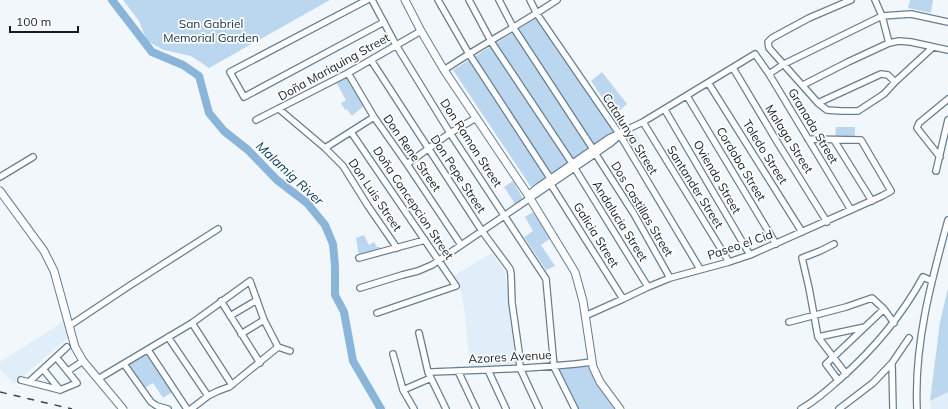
<svg xmlns="http://www.w3.org/2000/svg" width="948" height="409" font-family="Mulish,sans-serif">
  <style>
    .built { fill: #e0eef9 }
    .green { fill: #bbd7ef }
    .lines { fill: none; stroke-linecap: round; stroke-linejoin: round }
    .river { stroke: #88b5d9; stroke-width: 8 }
    .minor-casing { stroke: #657f92; stroke-width: 8 }
    .tertiary-casing { stroke: #657f92; stroke-width: 9 }
    .minor { stroke: #fff; stroke-width: 5.5 }
    .tertiary { stroke: #fff; stroke-width: 7 }
    .rail { stroke: #3d464e; stroke-width: 1.5; stroke-dasharray: 7 7; stroke-linecap: butt }
    .labels { text-anchor: middle; stroke-width: 3.5; stroke-linejoin: round; paint-order: stroke }
    .park-label { font-size: 12px; fill: #0a2f47; stroke: #fff }
    .street-label { font-size: 12px; fill: #131d25; stroke: #fff }
    .water-label { font-size: 13px; font-style: italic; fill: #053f61; stroke: #fff }
  </style>
  <rect width="100%" height="100%" fill="#f1f7fb"/>
  <path class="built" d="M635,131L645,149L633,155L624,138Z
    M492,253L505,272L516,365L470,368L464,307L459,286L453,276Z
    M64,321L68,338L14,384L0,369V362Z
    M948,392V409H931L930,401Z"/>
  <path class="green" d="M123,0H330L209,68L191,56L164,50L147,41L139,21Z
    M910,0H933L931,13L908,8Z
    M538,17L615,133L531,187L453,70Z
    M602,72L627,104L614,115L591,81Z
    M347,76L365,105L352,116L347,109L345,110L341,103L346,100L336,82Z
    M836,127H855V139L835,138Z
    M513,181L523,199L515,204L504,187Z
    M533,212L551,238L541,245L555,266L546,270L524,237L533,231L525,217Z
    M364,235L369,245L374,242L377,247H380L381,251L359,256L356,238Z
    M948,288V392L930,401L940,322Z
    M147,353L172,392L163,398L153,383L143,389L128,365Z
    M587,365L589,367L596,383L615,409H578L558,369L560,367Z"/>
  <g class="lines">
    <path class="river" d="M112,0L152,52L183,65L199,76L209,113L224,131L248,150L277,180L307,203L325,225L333,244L335,266V295L344,312L353,361L381,409"/>
    <defs>
      <path id="minor" d="M367,0L230,72L244,97L384,22
        M372,0L396,45L450,133L546,279L554,367L575,409
        M438,0L469,54
        M469,0L491,41
        M499,0L513,27
        M530,0L537,14L620,135L700,269
        M851,0L809,18L772,38L768,42L769,48L818,103L827,110L841,111H858L884,94L895,82L933,47
        M875,0L882,16L889,43
        M515,30L593,149
        M492,43L572,163
        M471,57L550,178
        M371,60L482,231L510,269L511,274L512,303L519,352L520,368L539,409
        M733,68L779,145L827,222
        M444,70C481,45 520,25 557,0
        M348,73L374,117L407,164L461,245
        M769,74L784,64L882,16L911,14L948,22
        M709,84L802,232
        M803,85L848,62L889,43L899,41L911,42L948,50
        M687,96L776,244
        M818,103L881,74L888,75L895,82
        M279,109L325,148L343,166L368,206L397,248
        M665,110L750,255
        M256,120L348,73L421,31
        M643,122L729,262
        M351,132L456,286L377,313
        M834,140L872,201
        M325,148L374,117
        M595,153L634,214L670,278
        M940,157L917,128L919,123L948,99
        M407,164L450,133L476,118
        M574,167L648,287
        M936,171L948,120
        M0,177L33,157
        M550,183L623,299
        M528,195L538,187L609,138L643,122L755,54L769,74L851,210
        M834,244L820,251L802,258L809,288L818,337L846,374
        M359,258L425,240
        M360,288L402,275L418,271L432,265L611,143L621,134
        M221,301L260,363
        M230,316L257,300
        M585,316L623,299L648,287L670,278L729,262L750,255L882,196L891,191L861,140L808,139
        M789,322L846,307L872,298L884,309L894,323
        M192,323L232,385
        M69,326L129,286L218,229
        M419,333L428,372L446,409
        M241,334L264,320
        M168,337L208,396
        M818,337L865,327
        M148,350L187,409
        M393,354L403,390L414,409
        M124,364L151,402L157,406L168,409
        M43,369L60,390
        M488,370L506,409
        M68,371L83,361
        M458,371L476,409
        M428,372C483,370 537,369 592,362
        M98,379L192,323L250,281L264,320L278,347L290,351
        M21,380L60,390L77,383L56,357
        M838,380L826,364L884,309
        M30,381L67,347
        M403,390L431,378
        M191,409L208,396L218,391L229,387L278,347
        M801,409C817,400 826,391 840,379C874,349 901,317 923,277L932,281
        M839,409L873,383L892,363
        M893,409L892,363L909,338
        M917,409C914,344 931,282 948,220"/>
      <path id="tertiary" d="M405,0L421,31L444,70L528,195L575,272L583,301L593,367L600,382L620,409
        M0,191L44,251L54,271L75,347L83,361L123,409"/>
    </defs>
    <use href="#minor" class="minor-casing"/>
    <use href="#tertiary" class="tertiary-casing"/>
    <use href="#minor" class="minor"/>
    <use href="#tertiary" class="tertiary"/>
    <path class="rail" d="M0,392L72,409"/>
  </g>
  <g class="labels">
    <g class="park-label">
      <text x="211" y="28">San Gabriel<tspan x="211" dy="14">Memorial Garden</tspan></text>
    </g>
    <g class="street-label">
      <text transform="translate(334 67) rotate(-29)" y="4">Doña Mariquing Street</text>
      <text transform="translate(813 126) rotate(59)" y="4">Granada Street</text>
      <text transform="translate(630 134) rotate(58)" y="4">Catalunya Street</text>
      <text transform="translate(789 139) rotate(58)" y="4">Malaga Street</text>
      <text transform="translate(471 143) rotate(57)" y="4">Don Ramon Street</text>
      <text transform="translate(765 152) rotate(58)" y="4">Toledo Street</text>
      <text transform="translate(412 153) rotate(55)" y="4">Don Rene Street</text>
      <text transform="translate(741 164) rotate(59)" y="4">Cordoba Street</text>
      <text transform="translate(458 174) rotate(57)" y="4">Don Pepe Street</text>
      <text transform="translate(717 177) rotate(60)" y="4">Oviendo Street</text>
      <text transform="translate(695 187) rotate(58)" y="4">Santander Street</text>
      <text transform="translate(375 195) rotate(56)" y="4">Don Luis Street</text>
      <text transform="translate(413 203) rotate(56)" y="4">Doña Concepcion Street</text>
      <text transform="translate(642 209) rotate(59)" y="4">Dos Castillas Street</text>
      <text transform="translate(620 221) rotate(58)" y="4">Andalucia Street</text>
      <text transform="translate(596 235) rotate(58)" y="4">Galicia Street</text>
      <text transform="translate(740 245) rotate(-19)" y="4">Paseo el Cid</text>
      <text transform="translate(510 357) rotate(-3)" y="4">Azores Avenue</text>
    </g>
    <g class="water-label">
      <text transform="translate(290 173) rotate(43)" y="5">Malamig River</text>
    </g>
  </g>
  <path d="M10 26v6h68v-6" fill="none" stroke="#131d25" stroke-width="2"/>
  <text x="16" y="26" font-size="12" fill="#131d25" stroke="#ffffff" stroke-width="3" paint-order="stroke">100 m</text>
</svg>
